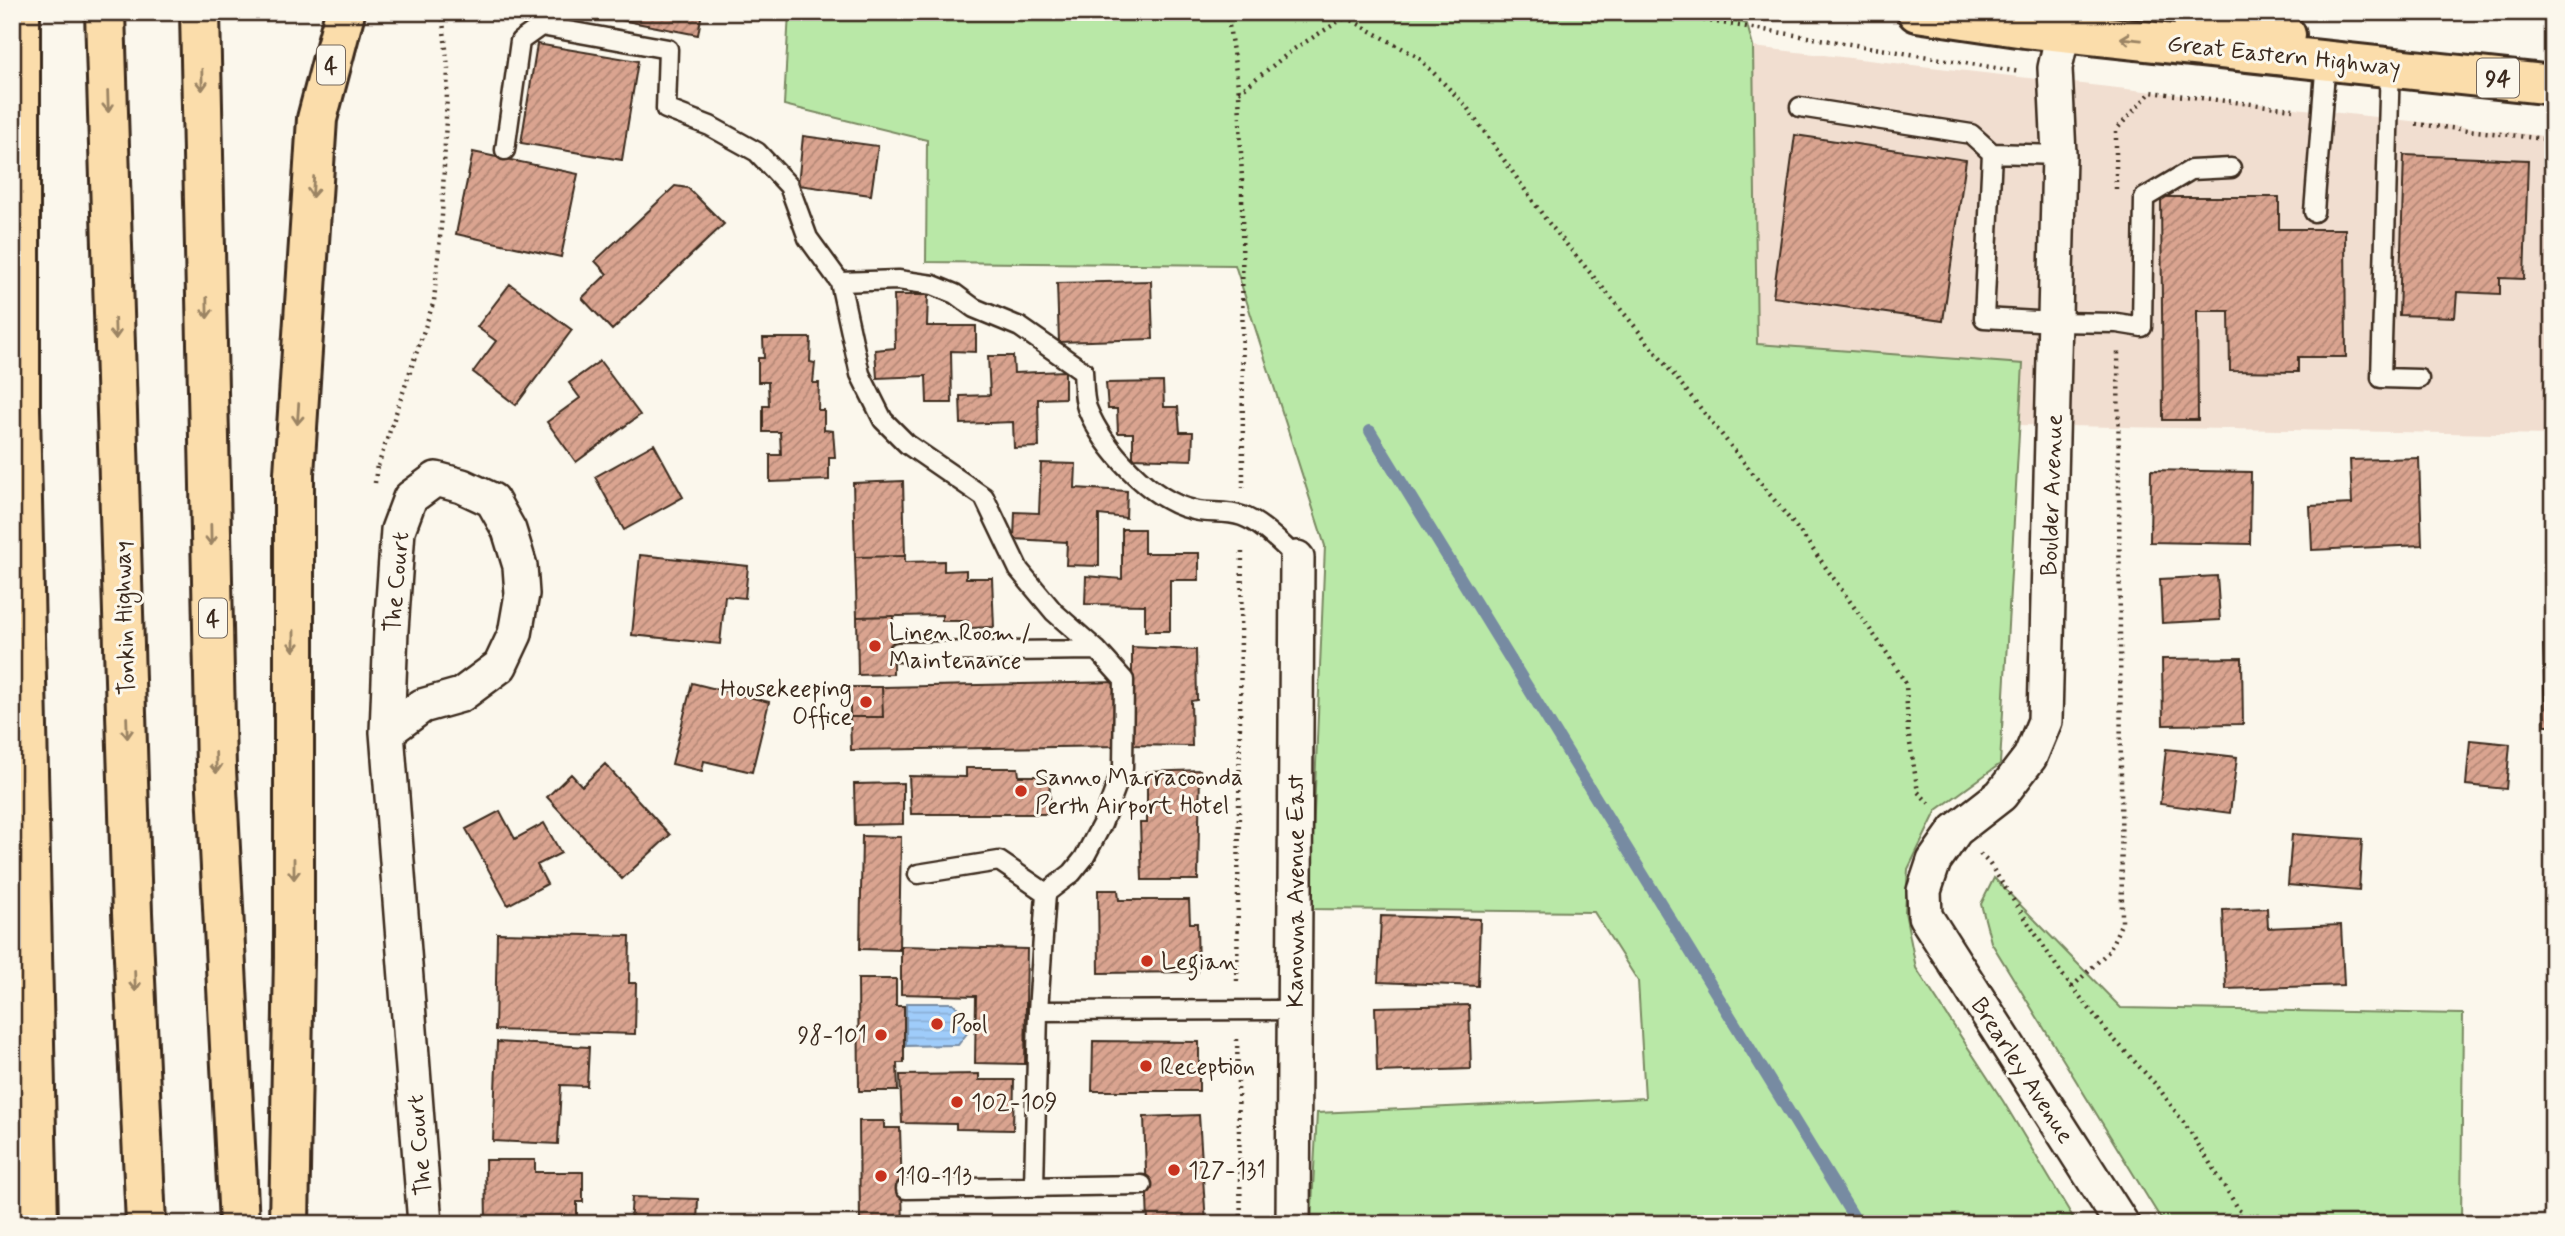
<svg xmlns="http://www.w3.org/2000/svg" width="2565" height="1236" font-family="Mynerve,sans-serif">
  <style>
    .built { fill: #f1ded0 }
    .grass { fill: #b9e8a7; stroke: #7a8962; stroke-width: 2 }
    .water { fill: url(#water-rules); stroke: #778ba2; stroke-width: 2 }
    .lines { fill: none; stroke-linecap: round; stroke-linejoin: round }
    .stream { stroke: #778ba2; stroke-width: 12 }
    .building { fill: url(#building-hatch); stroke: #3b2a1e; stroke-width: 2 }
    .lane-casing { stroke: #3b2a1e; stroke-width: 23 }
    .street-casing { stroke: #3b2a1e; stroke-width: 38 }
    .highway-casing { stroke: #3b2a1e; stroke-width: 44 }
    .path { stroke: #3b2a1e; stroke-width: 4.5; stroke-dasharray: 2 5; stroke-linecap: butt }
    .lane { stroke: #fbf7ec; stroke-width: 18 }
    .street { stroke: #fbf7ec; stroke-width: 33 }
    .highway { stroke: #fbddab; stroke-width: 38 }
    .oneway { stroke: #9b8464 }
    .poi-dot { fill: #c8321e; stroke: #fbf7ec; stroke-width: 2.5 }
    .labels { text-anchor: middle; stroke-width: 6; stroke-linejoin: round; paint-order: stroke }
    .shield { fill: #fbf7ec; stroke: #75685c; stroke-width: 2 }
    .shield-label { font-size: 23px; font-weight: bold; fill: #3b2a1e }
    .street-label { font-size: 24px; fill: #3b2a1e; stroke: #fbf7ec }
    .poi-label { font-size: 24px; fill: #3b2a1e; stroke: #fbf7ec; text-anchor: start }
  </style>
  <defs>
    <pattern id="water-rules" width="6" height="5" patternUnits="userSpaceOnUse" patternTransform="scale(1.75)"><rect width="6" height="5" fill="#9fccfa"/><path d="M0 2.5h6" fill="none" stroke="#8aafd6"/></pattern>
    <pattern id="building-hatch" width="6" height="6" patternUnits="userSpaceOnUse" patternTransform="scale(1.75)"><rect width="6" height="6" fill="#daa490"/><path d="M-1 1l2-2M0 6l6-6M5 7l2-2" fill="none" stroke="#b28675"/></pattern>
  </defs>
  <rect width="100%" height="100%" fill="#fbf7ec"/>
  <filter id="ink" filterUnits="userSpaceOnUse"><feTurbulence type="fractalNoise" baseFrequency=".0143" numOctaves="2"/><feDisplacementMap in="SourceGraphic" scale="14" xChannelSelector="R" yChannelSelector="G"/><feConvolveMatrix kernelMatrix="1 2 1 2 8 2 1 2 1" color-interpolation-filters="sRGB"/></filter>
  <g filter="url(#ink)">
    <path class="built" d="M1753,47L2553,137V435L2017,425L2022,364L1757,345Z"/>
    <path class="grass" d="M789,12H1702L1747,24L1753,47L1757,344L2023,364L2000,764L1937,810L1908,869L1905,912L1916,968L2003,1101L2077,1224H1311L1317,1113L1645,1098L1638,981L1594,912L1310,909L1325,546L1235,265L926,262L927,140L784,105Z
      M1994,878L2121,1008L2463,1014L2461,1224H2164L1991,942L1981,904Z"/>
    <path class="water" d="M906,1003H953L967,1017L968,1032L958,1045L906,1046Z"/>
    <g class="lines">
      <path class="stream" d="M1370,431L1858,1224"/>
    </g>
    <path class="building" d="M580,12H702L698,35Z
      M537,44L638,61L622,160L521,143Z
      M1795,135L1966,160L1943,321L1773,297Z
      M803,136L878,146L871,195L798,185Z
      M473,152L578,174L561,257L456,234Z
      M2404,155L2528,160L2524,279L2500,278V294L2457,292L2455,317L2399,315Z
      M675,186L688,188L724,224L612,330L582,298L607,274L595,261Z
      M2161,197H2279V229H2345L2346,357H2298V372L2230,371L2229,311H2197L2198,420H2163Z
      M1151,281L1153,339L1059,342L1057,283Z
      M510,284L572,330L516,405L473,372L496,341L477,327Z
      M894,295H928L927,326H976V352L951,351L952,403H927L926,376L877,378L875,350L895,348Z
      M763,338H811L810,362L815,363L813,383H819L818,410H824V430L833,431L835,457H829V480L770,482V455H781L780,432H763V406H769L768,382H758V358H764Z
      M988,356H1013L1014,373L1065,371V398L1038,399L1039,447L1014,448L1013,422L961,424L960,396L990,395Z
      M600,361L640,415L576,462L547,422L580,398L569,383Z
      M1163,382L1164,407H1178L1180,432H1193L1192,460L1133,458V433H1118L1117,409H1108L1106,383Z
      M654,444L683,497L624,530L595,477Z
      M2419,458L2422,545L2312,550L2310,506L2352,504L2350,460Z
      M1041,463L1076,464L1075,488L1127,491L1126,518L1099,515V566L1066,565L1067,542L1014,539L1015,512L1039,513Z
      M2151,470L2251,472L2250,544L2150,542Z
      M903,481L905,556L855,557L853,483Z
      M1122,529H1144V553H1199V580H1170V631H1145V605L1085,604L1086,576L1122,579Z
      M640,555L748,566L745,598L725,596L720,644L632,635Z
      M905,556V562L944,561V571L966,570V578H992L994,627L969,628L968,621H942V615L857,617L855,557Z
      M2217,576L2220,620L2162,623L2160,579Z
      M893,616V674L858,675L857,617Z
      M2543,645H2553V725H2545Z
      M1132,647L1196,650L1197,700L1191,701L1192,746L1128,745L1132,694Z
      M2242,658L2243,724L2163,725L2162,659Z
      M1120,682L1121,746L851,750L850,717H883L882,687Z
      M692,683L769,702L752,772L704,761L702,771L672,764Z
      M850,687H882L883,717H850Z
      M2470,740L2510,744L2506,789L2466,785Z
      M2166,749L2237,757L2230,813L2160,804Z
      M605,764L670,835L622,879L547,797L571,774L582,786Z
      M966,768H1018L1019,776H1049L1051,814H911L909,776L966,777Z
      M1200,770L1198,880H1142L1140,823H1147V772Z
      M903,783V824L855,825L854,784Z
      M500,811L515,839L544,823L561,853L537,865L547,884L508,905L466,829Z
      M2292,834L2362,839L2359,891L2288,885Z
      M862,836L901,837L899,950L860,949Z
      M1098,890H1118L1119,900H1189L1190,923H1197L1198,972L1099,973Z
      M2267,908L2268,928L2341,925L2344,985L2226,989L2223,910Z
      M1381,916L1480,919L1478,986L1378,982Z
      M497,933L630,936L629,983H636L635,1034L495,1030Z
      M901,946L1027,949L1025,1064L975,1063L976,996L901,994Z
      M858,979H896V1006H904V1063H897L898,1091H859Z
      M1469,1005L1471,1069L1377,1072L1375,1007Z
      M1093,1041L1199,1042V1091H1092Z
      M497,1042L589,1047L587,1086L561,1085L558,1144L493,1141Z
      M979,1074V1080H1014L1013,1130L956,1129V1124L902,1123L900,1075Z
      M1199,1115L1206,1224H1148L1144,1117Z
      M859,1121H884V1128H900L903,1224H860Z
      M485,1160H535V1172H583V1202H577V1224H486Z
      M632,1197L698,1199L697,1224H630Z"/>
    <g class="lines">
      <defs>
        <path id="lane" d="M542,12L541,26L668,49L666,109L710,126L757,152L789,186L808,238L840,282L860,374L883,420L907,444L984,497L1019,570L1054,612L1097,650L1124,680L1123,768L1102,824L1084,858L1072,873L1046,893L1038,1011L1034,1187
          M2390,63L2381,378L2419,379
          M1800,107L1971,134L1992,153L2059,155
          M505,150L520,41L541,26
          M1992,153L1984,318L2055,322L2117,323L2142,327L2144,198L2191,170L2231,168
          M2314,212L2326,59
          M840,282L898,280L933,285L955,294L974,308L1020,327L1083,371C1084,382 1083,397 1087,408C1103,448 1151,501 1194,510C1209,514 1226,510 1242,516C1262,523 1281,544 1297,558
          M898,652L1097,650
          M918,874L999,861L1046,893
          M1038,1011L1294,1010
          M906,1189L1142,1185"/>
        <path id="street" d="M2063,32L2055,68L2059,155L2045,721L2030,757L2001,795L1956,830L1934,861L1924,891L1925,916L2122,1224
          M387,732L422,706L461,695L500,666L515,634L522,594L520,566L509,530L492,500L462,486L436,479L410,498L398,530L391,630L387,732L425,1224
          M1293,1224L1297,558"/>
        <path id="highway" d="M20,12V410L38,1224
          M105,12L132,913L146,1224
          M200,12L216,769L239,1224
          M1917,12L2025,28L2553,85
          M2189,12L2286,35
          M289,1224L294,957V474L317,119L345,12"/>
      </defs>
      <use href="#lane" class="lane-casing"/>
      <use href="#street" class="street-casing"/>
      <use href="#highway" class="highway-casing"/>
      <path class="path" d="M1227,12L1239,92L1242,182L1243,488
        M1655,12L2020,72
        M1346,17L1418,57L1466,106L1547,221L1632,323L1804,537L1889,656L1906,684L1908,731L1918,792L1932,806
        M1239,92L1294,49L1346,17L1347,12
        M2416,124L2553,140
        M2116,189V130L2151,92L2293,109
        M378,466L434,301L442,216L448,68L442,12
        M375,483L377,464
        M1980,854L1989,863L2061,973L2111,1036L2158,1087L2191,1133L2248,1224
        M1237,981L1242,549
        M2072,987L2109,951L2122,922L2118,352
        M1237,1039L1241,1224"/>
      <use href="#lane" class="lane"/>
      <use href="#street" class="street"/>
      <use href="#highway" class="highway"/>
    </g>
    <defs><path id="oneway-shaft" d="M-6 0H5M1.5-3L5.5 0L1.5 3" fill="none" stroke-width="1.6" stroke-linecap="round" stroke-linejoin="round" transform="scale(1.75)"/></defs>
    <g class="oneway">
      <use href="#oneway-shaft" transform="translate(2131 39) rotate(-174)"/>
      <use href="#oneway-shaft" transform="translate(202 80) rotate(89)"/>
      <use href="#oneway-shaft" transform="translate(108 102) rotate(88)"/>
      <use href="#oneway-shaft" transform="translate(313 187) rotate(94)"/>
      <use href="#oneway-shaft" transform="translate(207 308) rotate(89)"/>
      <use href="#oneway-shaft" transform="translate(115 329) rotate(88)"/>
      <use href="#oneway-shaft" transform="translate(298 414) rotate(94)"/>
      <use href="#oneway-shaft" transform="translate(211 535) rotate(89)"/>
      <use href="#oneway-shaft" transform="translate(294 641) rotate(90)"/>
      <use href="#oneway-shaft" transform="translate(127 728) rotate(88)"/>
      <use href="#oneway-shaft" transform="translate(216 763) rotate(88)"/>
      <use href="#oneway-shaft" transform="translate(294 869) rotate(90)"/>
      <use href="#oneway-shaft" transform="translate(135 981) rotate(88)"/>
    </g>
  </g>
  <g class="poi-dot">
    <circle cx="875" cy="646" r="7"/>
    <circle cx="866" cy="702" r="7"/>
    <circle cx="1021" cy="791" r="7"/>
    <circle cx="1147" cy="961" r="7"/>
    <circle cx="937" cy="1024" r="7"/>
    <circle cx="881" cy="1035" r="7"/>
    <circle cx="1146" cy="1066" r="7"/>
    <circle cx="957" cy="1102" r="7"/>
    <circle cx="1174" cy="1170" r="7"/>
    <circle cx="881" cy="1176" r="7"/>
  </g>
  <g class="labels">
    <g class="shield">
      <rect x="317" y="45.5" width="28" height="39" rx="5"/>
      <rect x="2477" y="58.5" width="42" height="39" rx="5"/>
      <rect x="199" y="598.5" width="28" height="39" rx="5"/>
    </g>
    <g class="shield-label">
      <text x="331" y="73">4</text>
      <text x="2498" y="86">94</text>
      <text x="213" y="626">4</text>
    </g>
    <g class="street-label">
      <text transform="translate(2284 55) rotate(6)" y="8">Great Eastern Highway</text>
      <text transform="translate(2051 495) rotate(-88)" y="8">Boulder Avenue</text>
      <text transform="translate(396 582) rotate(-85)" y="8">The Court</text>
      <text transform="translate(124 618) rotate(-92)" y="8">Tonkin Highway</text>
      <text transform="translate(1295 891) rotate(-90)" y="8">Kanowna Avenue East</text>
      <text transform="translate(2023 1070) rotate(57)" y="8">Brearley Avenue</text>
      <text transform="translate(419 1145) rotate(-95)" y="8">The Court</text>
    </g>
    <g class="poi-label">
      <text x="889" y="640">Linen Room /<tspan x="889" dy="28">Maintenance</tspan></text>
      <text x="852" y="696" text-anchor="end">Housekeeping<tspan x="852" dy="28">Office</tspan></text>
      <text x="1035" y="785">Sanno Marracoonda<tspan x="1035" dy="28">Perth Airport Hotel</tspan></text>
      <text x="1161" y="969">Legian</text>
      <text x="951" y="1032">Pool</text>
      <text x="867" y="1043" text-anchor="end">98-101</text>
      <text x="1160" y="1074">Reception</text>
      <text x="971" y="1110">102-109</text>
      <text x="1188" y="1178">127-131</text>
      <text x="895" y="1184">110-113</text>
    </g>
  </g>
  <rect width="2565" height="1236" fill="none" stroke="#fbf7ec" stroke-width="42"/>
  <rect x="21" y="21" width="2523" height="1194" fill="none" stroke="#3b2a1e" stroke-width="2.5" filter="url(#ink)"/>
</svg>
